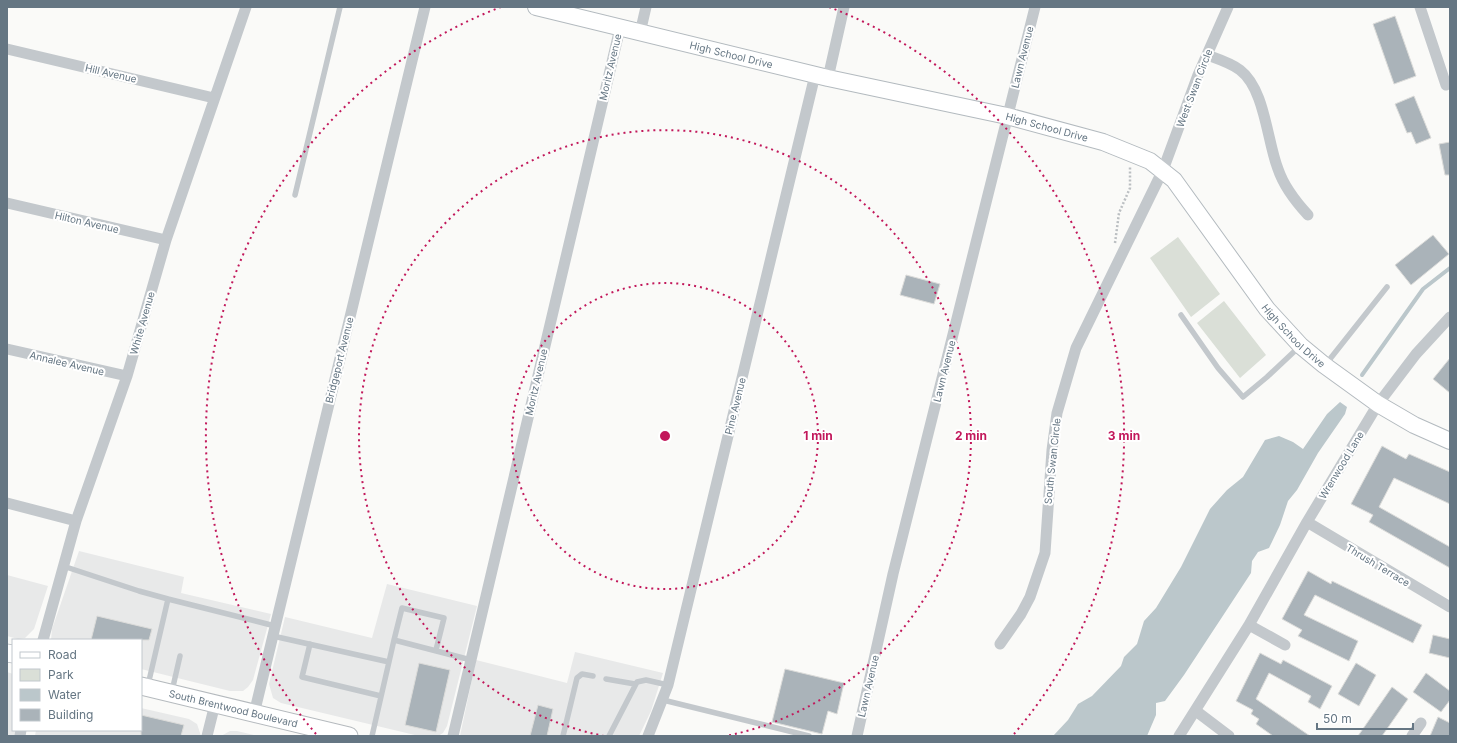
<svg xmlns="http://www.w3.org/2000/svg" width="1457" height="743" font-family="Inter,sans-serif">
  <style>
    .built { fill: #e8e9e9 }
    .green { fill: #dadfd7 }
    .water { fill: #bbc7cb }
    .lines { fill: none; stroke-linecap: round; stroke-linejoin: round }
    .stream { stroke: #bbc7cb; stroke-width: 4 }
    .building { fill: #aab3b9; stroke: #dcdcda }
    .secondary-casing { stroke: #b3babf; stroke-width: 18 }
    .primary-casing { stroke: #b5babe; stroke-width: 19 }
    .path { stroke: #bbbfc2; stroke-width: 2.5; stroke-dasharray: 2 2; stroke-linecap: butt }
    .lane { stroke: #c3c8cc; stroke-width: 5.5 }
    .street { stroke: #c3c8cc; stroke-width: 11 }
    .secondary { stroke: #fff; stroke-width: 16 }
    .primary { stroke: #fff; stroke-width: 17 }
    .ring { fill: none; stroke: #c2185b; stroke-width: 2; stroke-dasharray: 2 4 }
    .labels { text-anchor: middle; stroke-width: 4; stroke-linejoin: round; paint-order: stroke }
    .street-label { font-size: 10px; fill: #657683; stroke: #fff }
    .centre { fill: #c2185b; stroke: #fff; stroke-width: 2 }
    .ring-label { font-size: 12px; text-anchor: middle; font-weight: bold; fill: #c2185b; stroke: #fff; stroke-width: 4; stroke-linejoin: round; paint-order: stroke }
  </style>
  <rect width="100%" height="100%" fill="#fafaf8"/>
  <path class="built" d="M79,551L184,577L181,593L271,614L253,680L248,687L243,691H230L141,669V640H51L52,629Z
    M7,575L48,586L34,629L25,638L18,639L7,636Z
    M387,584L477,606L447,726L443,733L438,736H419L281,703L273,698L269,684L285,617L372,638Z
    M575,652L663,673L651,711L639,736H460L476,660L567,683Z
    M7,672L13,674V730H18L16,736H7Z
    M141,708L189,719L197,724L201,736H35L36,730H141Z
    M230,731H237L258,736H221Z"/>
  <path class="green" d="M1178,237L1220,294L1191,317L1150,258Z
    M1224,301L1266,355L1240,378L1197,323Z"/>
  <path class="water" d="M1340,402L1347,407L1345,414L1318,453L1297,490L1288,501L1280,525L1269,548L1258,552L1252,561L1251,573L1184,675L1165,701L1156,703V715L1147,736H1053L1068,720L1078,704L1092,696L1121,666L1124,657L1137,644L1144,621L1156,608L1181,567L1210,509L1227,490L1243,477L1265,440L1279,436L1293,442L1303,449L1327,414Z"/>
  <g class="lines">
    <path class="stream" d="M1362,375L1423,289L1450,268"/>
  </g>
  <path class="building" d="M1395,16L1416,76L1394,84L1373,24Z
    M1414,96L1431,138L1416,144L1411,132L1407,133L1395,104Z
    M1450,142V175H1445L1439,144Z
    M1433,235L1449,254L1411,285L1395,265Z
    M906,275L940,284L934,304L900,295Z
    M1450,358V393L1433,379Z
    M1382,446L1406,459L1409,454L1450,472V504L1394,478L1379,507L1450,547V568L1369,522L1373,515L1351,504Z
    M1308,571L1331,584L1332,581L1422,625L1413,643L1315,595L1304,615L1358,641L1349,661L1298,636L1302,630L1282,619Z
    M97,616L152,629L149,640H91Z
    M1433,635L1450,639V658L1429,653Z
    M1260,653L1281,664L1283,660L1332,686L1320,709L1308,702L1311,696L1269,673L1256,699L1310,736H1273L1256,724L1259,719L1251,714L1253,710L1236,701Z
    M419,663L450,670L436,732L405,725Z
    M1356,663L1376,675L1359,706L1338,694Z
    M785,669L844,683L837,714L828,711L822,734L772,722Z
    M1426,673L1450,691V700L1441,712L1413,692Z
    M1392,687L1408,699L1382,736H1358Z
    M538,705L553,709L547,736H530Z
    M141,715L184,725L181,736H141Z
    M1438,717L1450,723V736H1430Z"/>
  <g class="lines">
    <defs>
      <g id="secondary">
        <path id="s1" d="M536,7L828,78L1007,116L1103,142L1150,161L1174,180L1267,309L1301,346L1324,365L1378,404L1414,425L1450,441"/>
      </g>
      <g id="primary">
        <path d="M7,653L13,654"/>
        <path id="s2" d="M141,686L349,736"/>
      </g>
    </defs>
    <use href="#secondary" class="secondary-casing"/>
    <use href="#primary" class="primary-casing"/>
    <path class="path" d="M1115,243L1119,213L1130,188V167"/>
    <path class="lane" d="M295,195L340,7
      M1181,315L1218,368L1243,397L1267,377L1299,347
      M1326,364L1387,287
      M63,566L139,591L168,599
      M273,636L389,662
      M394,640L402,608L444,618L436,650
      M310,644L302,677L381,696
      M606,679L635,684
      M148,685L168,599L275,626
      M172,691L180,656
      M663,700L809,736
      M372,736L394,640L471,660
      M563,736L577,678L582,674L593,676
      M609,736L637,682L646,680L668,685"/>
    <path class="street" d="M1420,7L1446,85
      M640,33L646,7
      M7,49L214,98
      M1207,55C1218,59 1231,63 1240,70C1265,89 1267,141 1278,169C1284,187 1296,202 1308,215
      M828,78L844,7
      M7,203L166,240
      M7,349L127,376
      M7,503L76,521
      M1307,522L1450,607
      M1249,625L1285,645
      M43,640L76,521L127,376L166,240L246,7
      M1000,644L1021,614L1030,597L1045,553L1052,450L1057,413L1076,348L1163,170L1198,75L1228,7
      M1196,711L1229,736
      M254,714L425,7
      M20,736L21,730
      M207,736L215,704
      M453,736L620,28
      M648,736L668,685L815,75
      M857,736L893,574L1035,7
      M1179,736L1249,625L1307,522L1378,404L1416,354L1450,317
      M1412,736L1421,723"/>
    <use href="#secondary" class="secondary"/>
    <use href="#primary" class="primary"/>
  </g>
  <g class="ring">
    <circle cx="665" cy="436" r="153"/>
    <path d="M604 736A306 306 0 1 1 726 736"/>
    <path d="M316 734A459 459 0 0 1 501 7M829 7A459 459 0 0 1 1014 734"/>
  </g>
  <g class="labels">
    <g class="street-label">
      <text dy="4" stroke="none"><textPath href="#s1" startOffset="201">High School Drive</textPath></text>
      <text transform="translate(1022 57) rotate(-76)" y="4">Lawn Avenue</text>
      <text transform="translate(610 67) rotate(-77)" y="4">Moritz Avenue</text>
      <text transform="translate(111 73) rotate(13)" y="4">Hill Avenue</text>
      <text transform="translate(1194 88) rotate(-69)" y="4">West Swan Circle</text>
      <text dy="4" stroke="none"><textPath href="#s1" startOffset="525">High School Drive</textPath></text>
      <text transform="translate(87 222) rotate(13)" y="4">Hilton Avenue</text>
      <text transform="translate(142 323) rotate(-74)" y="4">White Avenue</text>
      <text dy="4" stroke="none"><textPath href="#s1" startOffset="861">High School Drive</textPath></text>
      <text transform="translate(339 360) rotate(-76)" y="4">Bridgeport Avenue</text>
      <text transform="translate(67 363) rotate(13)" y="4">Annalee Avenue</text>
      <text transform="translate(944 371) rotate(-76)" y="4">Lawn Avenue</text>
      <text transform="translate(536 382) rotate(-77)" y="4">Moritz Avenue</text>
      <text transform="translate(735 406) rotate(-76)" y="4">Pine Avenue</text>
      <text transform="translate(1052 461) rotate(-84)" y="4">South Swan Circle</text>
      <text transform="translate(1341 465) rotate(-59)" y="4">Wrenwood Lane</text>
      <text transform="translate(1378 565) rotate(31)" y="4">Thrush Terrace</text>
      <text transform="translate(868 686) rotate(-77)" y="4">Lawn Avenue</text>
      <text dy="4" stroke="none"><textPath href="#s2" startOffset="95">South Brentwood Boulevard</textPath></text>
    </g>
  </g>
  <circle cx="665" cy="436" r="6" class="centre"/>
  <g class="ring-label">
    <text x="818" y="440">1 min</text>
    <text x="971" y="440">2 min</text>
    <text x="1124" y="440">3 min</text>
  </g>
  <rect width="1457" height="743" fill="none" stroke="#657683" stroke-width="16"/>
  <rect x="12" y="639" width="130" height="92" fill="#ffffff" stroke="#c1c8cd"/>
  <rect x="20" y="652" width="20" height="6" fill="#ffffff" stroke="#c1c8cd"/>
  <text x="48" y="659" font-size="12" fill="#657683">Road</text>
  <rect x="20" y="669" width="20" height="12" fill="#dadfd7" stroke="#c1c8cd"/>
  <text x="48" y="679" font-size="12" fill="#657683">Park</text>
  <rect x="20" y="689" width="20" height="12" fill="#bbc7cb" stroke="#c1c8cd"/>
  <text x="48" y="699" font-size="12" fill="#657683">Water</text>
  <rect x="20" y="709" width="20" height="12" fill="#aab3b9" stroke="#c1c8cd"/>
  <text x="48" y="719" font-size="12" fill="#657683">Building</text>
  <path d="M1317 723v6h96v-6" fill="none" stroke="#657683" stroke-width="2"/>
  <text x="1323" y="723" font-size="12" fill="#657683" stroke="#ffffff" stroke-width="3" paint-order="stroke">50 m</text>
</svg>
